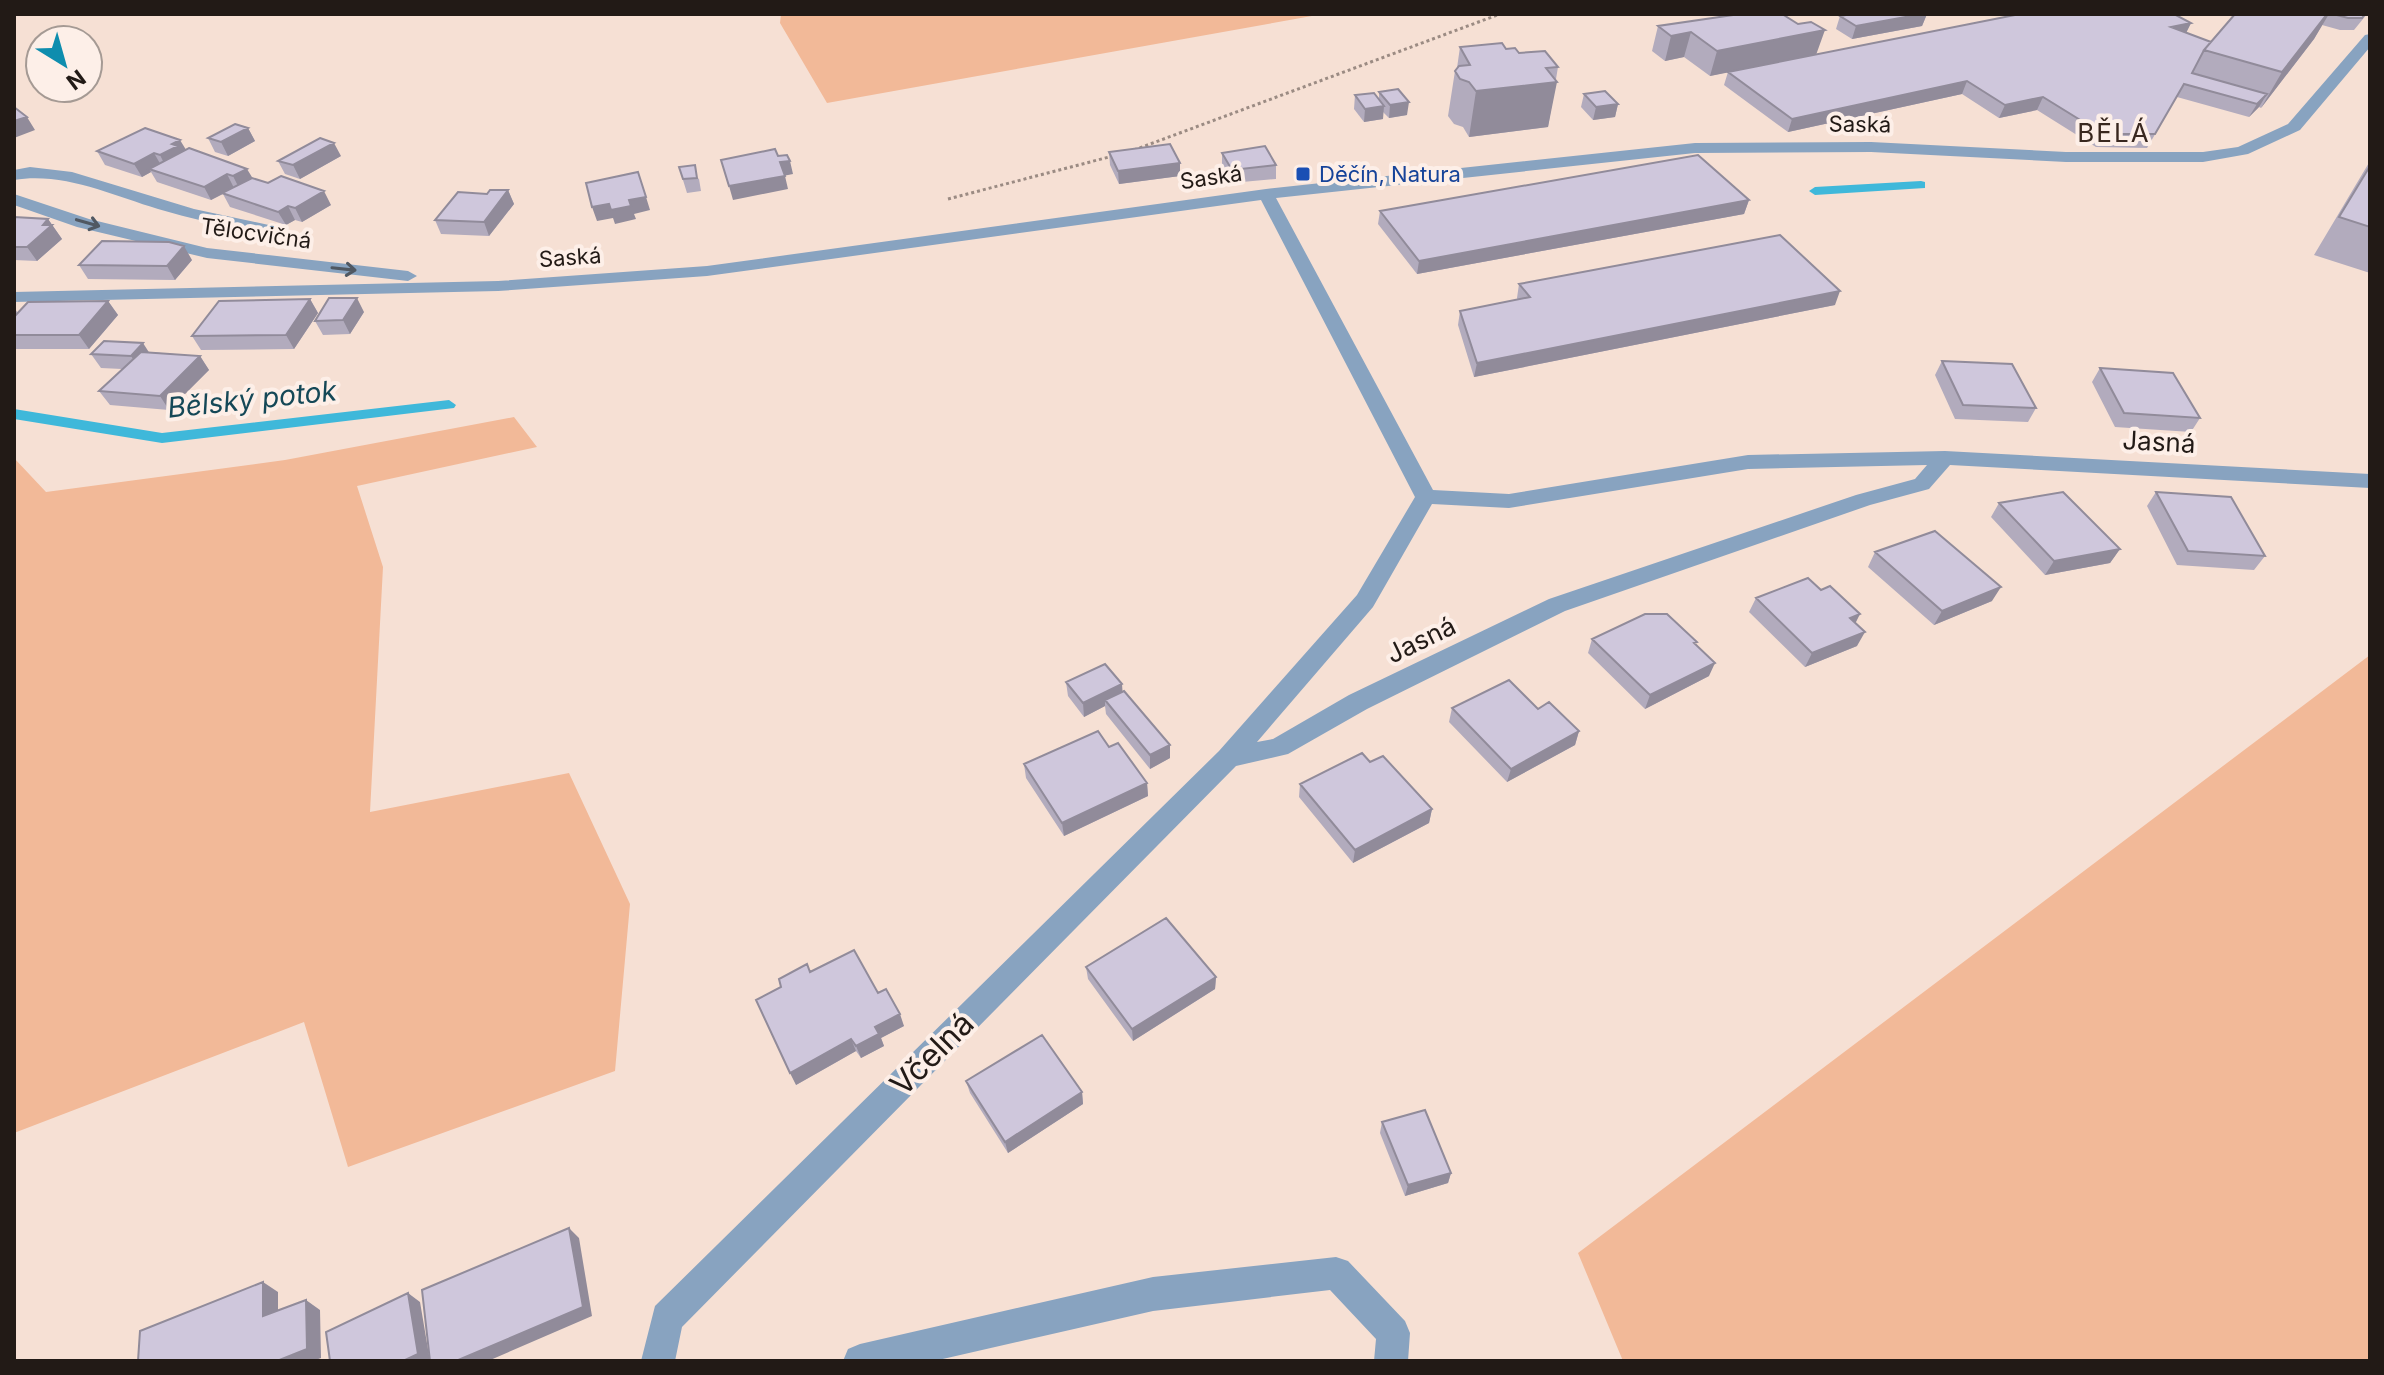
<svg xmlns="http://www.w3.org/2000/svg" width="2384" height="1375" font-family="Inter,sans-serif">
  <style>
    .green { fill: #f2b998 }
    .lines { fill: none; stroke-linecap: round; stroke-linejoin: round }
    .stream { fill: #3fb8da; fill-rule: evenodd }
    .path { stroke: #9b8b83; stroke-width: 3; stroke-dasharray: 3 3; stroke-linecap: butt }
    .service { fill: #88a3c0; fill-rule: evenodd }
    .minor { fill: #88a3c0; fill-rule: evenodd }
    .wall { fill: #b2abbd }
    .shaded-wall { fill: #918b9a }
    .building { fill: #cfc7dc; stroke: #918b9a; stroke-width: 2 }
    .oneway { stroke: #505862 }
    .transit-dot { fill: #1a4fb4; stroke: #fdefe8; stroke-width: 3 }
    .labels { text-anchor: middle; stroke-width: 8; stroke-linejoin: round; paint-order: stroke }
    .far-street-label { font-size: 22px; fill: #221a16; stroke: #fdefe8 }
    .far-transit-label { font-size: 22px; fill: #164399; stroke: #fdefe8; text-anchor: start }
    .far-quarter-label { font-size: 26px; letter-spacing: 2px; fill: #39281f; stroke: #fdefe8 }
    .street-label { font-size: 26px; fill: #221a16; stroke: #fdefe8 }
    .water-label { font-size: 28px; font-style: italic; fill: #154857; stroke: #fdefe8 }
    .near-street-label { font-size: 32px; fill: #221a16; stroke: #fdefe8 }
  </style>
  <rect width="100%" height="100%" fill="#f6e0d4"/>
  <path class="green" d="M781,14H1323L827,103L780,23Z
    M514,417L537,447L357,486L383,567L370,812L569,773L630,904L615,1071L348,1167L304,1022L14,1133V458L46,492L285,460Z
    M2370,655V1361H1623L1578,1253Z"/>
  <g class="lines">
    <path class="stream" d="M1921,181L1925,182V188L1815,195L1809,191L1815,187Z
      M449,400L456,405L454,408L162,443L14,419V409L162,433Z"/>
    <path class="path" d="M1134,150L1500,14
      M948,199L1113,156"/>
    <path class="service" d="M30,167L72,172L194,209L278,227L281,231L272,236C234,228 195,220 158,209C111,195 64,172 14,180V170Z"/>
    <path class="minor" d="M2370,34V47L2300,130L2248,154L2203,162H2066L1871,152L1695,153L1276,198L1433,490L1509,494L1748,455L1945,451L2370,474V488L1950,465L1929,489L1870,505L1565,611L1367,709L1288,754L1236,766L682,1327L675,1361H641L655,1306L1219,751L1357,595L1415,497L1261,200L707,276L498,291L14,302V292L498,281L707,266L1266,189L1695,143L1871,142L2066,152H2203L2238,147L2288,124L2365,35ZM1927,465L1915,479L1856,495L1549,599L1349,695L1273,739L1257,742L1373,607L1432,504L1509,508L1748,469Z
      M14,194L89,219L207,248L408,271L417,276L408,281L207,258L77,227L14,205Z
      M1336,1257L1348,1261L1405,1321L1410,1333L1408,1361H1374L1376,1339L1330,1290L1153,1311L934,1361H843L848,1349L860,1344L1153,1277Z"/>
  </g>
  <path class="wall" d="M1852,14H1927L1922,26L1852,39L1836,29L1840,16Z
    M2235,14H2367L2354,30H2340L2322,25L2314,39L2261,108L2259,107L2249,117L2177,97L2147,148L2096,147L2037,110L1999,118L1962,94L1788,132L1724,85L1728,72L1710,76L1684,57L1665,61L1652,51L1658,26L1816,54L2191,23L2186,33L2211,42Z
    M1460,47L1506,49L1558,67L1548,127L1469,137L1463,127L1454,124L1448,116L1455,71L1457,68Z
    M1379,92L1407,115L1389,118L1383,112V119L1364,122L1354,109L1355,95L1379,99Z
    M1584,94L1618,104L1615,117L1593,120L1581,107Z
    M248,128L255,141L228,156L215,152L208,138Z
    M186,150L252,178L331,205L302,222L295,220L286,225L230,207L223,194L211,200L157,182L151,172L142,177L105,165L97,151Z
    M1109,152L1180,176L1119,184L1110,165Z
    M1222,153L1276,165V179L1231,183L1222,166Z
    M341,156L300,179L285,174L278,161Z
    M2370,161V273L2314,255Z
    M679,167L699,179L701,191L687,193Z
    M508,190L514,204L489,236L441,234L435,220L487,194Z
    M1749,200L1744,214L1417,274L1378,224L1380,211Z
    M14,217L48,219L62,239L37,261L14,260Z
    M192,260L175,280L88,279L79,265Z
    M1519,284L1835,305L1474,377L1458,325L1460,311L1518,300L1517,298Z
    M310,299L318,313L294,349L201,350L192,336Z
    M108,301L118,315L89,349H14V308L18,313Z
    M364,312L350,334L323,335L315,321Z
    M149,352L200,356L209,370L169,410L110,405L99,391L122,369L101,368L91,354Z
    M1942,361L2036,408L2028,422L1955,419L1935,375Z
    M2100,368L2200,418L2191,432L2115,427L2092,382Z
    M2156,492L2265,556L2254,570L2177,565L2147,506Z
    M1999,503L2120,549L2110,563L2045,575L1991,517Z
    M1875,552L1992,601L1934,625L1868,567Z
    M1756,598L1855,623L1857,646L1805,667L1749,612Z
    M1592,639L1696,644L1709,676L1645,709L1588,653Z
    M1066,682L1122,692L1170,745V758L1150,769L1106,714L1105,706L1084,717L1068,696Z
    M1452,708L1538,709L1579,731L1575,745L1507,782L1449,722Z
    M1109,747L1147,783L1148,796L1064,836L1026,778L1024,764Z
    M1370,762L1432,809L1429,823L1353,863L1299,797L1300,784Z
    M1086,967L1216,977L1215,989L1133,1041L1088,979Z
    M810,972L878,993L904,1026L881,1038L884,1046L861,1058L856,1051L796,1085Z
    M966,1081L1082,1092L1083,1104L1008,1153L970,1093Z
    M1382,1122L1451,1173L1448,1183L1405,1196L1380,1133Z"/>
  <path class="shaded-wall" d="M1922,14H1927L1922,26L1852,39L1856,26Z
    M2327,14H2329L2314,39L2261,108L2282,72Z
    M2191,23L2185,35L2171,27Z
    M1825,30L1816,55L1710,76L1717,51Z
    M1691,32L1684,57L1665,61L1671,36Z
    M1967,81L1962,94L1788,132L1792,119Z
    M1557,82L1548,127L1469,137L1476,91Z
    M2267,94L2259,107L2249,117L2257,104Z
    M2043,97L2037,110L1999,118L2005,105Z
    M1409,102L1407,115L1389,118L1390,105Z
    M1618,104L1615,117L1593,120L1596,107Z
    M1384,106L1383,119L1364,122L1365,109Z
    M27,117L35,130L14,138V121Z
    M248,128L255,141L228,156L221,142Z
    M180,140L188,153L167,169L160,155L172,144Z
    M334,143L341,156L300,179L293,165Z
    M154,153L162,167L149,169L151,172L142,177L134,164Z
    M790,161L793,174L783,176L780,162Z
    M1180,163V176L1119,184L1118,171Z
    M247,169L255,182L240,190L233,176Z
    M227,174L234,188L211,200L204,187Z
    M785,176L788,189L733,200L729,186Z
    M508,190L514,204L489,236L484,222Z
    M324,191L331,205L302,222L295,208Z
    M646,197L650,210L634,214L636,219L615,224L613,218L597,221L592,207Z
    M1749,200L1744,214L1417,274L1419,261Z
    M288,206L295,220L286,225L278,212Z
    M48,219L62,239L37,261L27,247L43,225Z
    M184,246L192,260L175,280L167,266Z
    M1840,291L1835,305L1474,377L1477,363Z
    M357,298L364,312L350,334L343,320Z
    M310,299L318,313L294,349L286,335Z
    M108,301L118,315L89,349L79,335Z
    M143,343L152,357L140,370L131,356Z
    M200,356L209,370L169,410L160,396Z
    M2120,549L2110,563L2045,575L2054,561Z
    M2001,587L1992,601L1934,625L1942,611Z
    M1860,614L1853,628L1850,618Z
    M1865,632L1857,646L1805,667L1812,653Z
    M1715,663L1709,676L1645,709L1650,695Z
    M1122,684L1123,698L1105,700V706L1084,717L1083,703Z
    M1579,731L1575,745L1507,782L1511,769Z
    M1170,745V758L1150,769V755Z
    M1147,783L1148,796L1064,836L1062,823Z
    M1432,809L1429,823L1353,863L1355,850Z
    M1216,977L1215,989L1133,1041L1132,1029Z
    M900,1014L904,1026L881,1038L884,1046L861,1058L856,1046L875,1027Z
    M851,1039L856,1051L796,1085L790,1073Z
    M1082,1092L1083,1104L1008,1153L1005,1142Z
    M1451,1173L1448,1183L1405,1196L1408,1185Z
    M569,1228L579,1238L592,1316L488,1361H456Z
    M263,1282L278,1292V1326L263,1316Z
    M408,1293L420,1302L430,1361H403Z
    M306,1300L320,1310L321,1358L313,1361H277Z"/>
  <path class="building" d="M1740,14H1782L1798,24L1811,22L1825,30L1717,51L1691,32L1671,36L1658,26Z
    M1852,14H1922L1856,26L1840,16Z
    M2020,14H2174L2191,23L2171,27L2211,42L2204,50L2192,73L2267,94L2257,104L2184,84L2155,134H2103L2043,97L2005,105L1967,81L1792,119L1728,72Z
    M2235,14H2327L2282,72L2204,50Z
    M2333,14H2365L2362,18H2348Z
    M1502,43L1506,49L1515,48L1519,53L1545,51L1558,67L1546,68L1557,82L1476,91L1469,82L1460,79L1455,71L1459,66L1470,65L1460,47Z
    M1398,89L1409,102L1390,105L1379,92Z
    M1605,91L1618,104L1596,107L1584,94Z
    M1374,93L1384,106L1365,109L1355,95Z
    M14,107L27,117L14,121Z
    M235,124L248,128L221,142L208,138Z
    M145,128L180,140L172,144L178,146L160,155L154,153L134,164L97,151Z
    M320,138L334,143L293,165L278,161Z
    M1170,144L1180,163L1118,171L1109,152Z
    M1265,146L1276,165L1232,170L1222,153Z
    M189,148L247,169L233,176L227,174L204,187L149,169Z
    M775,149L778,156L787,155L790,161L780,162L785,176L729,186L721,160Z
    M1698,155L1749,200L1419,261L1380,211Z
    M695,165L697,178L683,179L679,167Z
    M2370,166V227L2339,217Z
    M638,172L646,197L629,200L631,206L611,210L609,204L592,207L586,183Z
    M281,176L324,191L295,208L288,206L278,212L222,193L252,178L268,183Z
    M490,190H508L484,222L435,220L458,192L487,194Z
    M14,217L48,219L43,225H52L27,247H14Z
    M1780,235L1840,291L1477,363L1460,311L1530,297L1519,284Z
    M102,241L169,242L184,246L167,266L79,265Z
    M329,298H357L343,320L315,321Z
    M310,299L286,335L192,336L219,301Z
    M108,301L79,335H14V317L28,302Z
    M104,341L143,343L131,356L91,354Z
    M141,352L200,356L160,396L99,391Z
    M1942,361L2012,364L2036,408L1963,405Z
    M2100,368L2173,373L2200,418L2124,413Z
    M2063,492L2120,549L2054,561L1999,503Z
    M2156,492L2231,497L2265,556L2188,551Z
    M1935,531L2001,587L1942,611L1875,552Z
    M1808,578L1821,590L1830,586L1860,614L1850,618L1865,632L1812,653L1756,598Z
    M1645,614H1667L1697,642L1694,643L1715,663L1650,695L1592,639Z
    M1105,664L1122,684L1083,703L1066,682Z
    M1509,680L1538,709L1549,702L1579,731L1511,769L1452,708Z
    M1124,691L1170,745L1150,755L1105,700Z
    M1098,731L1109,747L1118,743L1147,783L1062,823L1024,764Z
    M1362,753L1370,762L1383,756L1432,809L1355,850L1300,784Z
    M1166,918L1216,977L1132,1029L1086,967Z
    M854,950L878,993L886,989L900,1014L875,1027L879,1034L856,1046L851,1039L790,1073L756,1000L781,987L779,979L807,964L810,972Z
    M1042,1035L1082,1092L1005,1142L966,1081Z
    M1425,1110L1451,1173L1408,1185L1382,1122Z
    M569,1228L583,1307L456,1361H430L422,1290Z
    M263,1282V1316L306,1300L307,1349L277,1361H138L140,1331Z
    M408,1293L418,1354L403,1361H330L326,1332Z"/>
  <defs><path id="oneway-shaft" d="M-6 0H5M1.5-3L5.5 0L1.5 3" fill="none" stroke-width="1.6" stroke-linecap="round" stroke-linejoin="round" transform="scale(2)"/></defs>
  <g class="oneway">
    <use href="#oneway-shaft" transform="translate(88 223) rotate(16)"/>
    <use href="#oneway-shaft" transform="translate(344 269) rotate(6)"/>
  </g>
  <rect class="transit-dot" x="1295" y="166" width="16" height="16" rx="4"/>
  <g class="labels">
    <g class="far-street-label">
      <text transform="translate(1860 124) rotate(1)" y="8">Saská</text>
      <text transform="translate(1211 177) rotate(-8)" y="8">Saská</text>
      <text transform="translate(256 233) rotate(8)" y="8">Tělocvičná</text>
      <text transform="translate(570 257) rotate(-4)" y="8">Saská</text>
    </g>
    <g class="far-transit-label">
      <text x="1319" y="182">Děčín, Natura</text>
    </g>
    <g class="far-quarter-label">
      <text x="2114" y="142">BĚLÁ</text>
    </g>
    <g class="street-label">
      <text transform="translate(2159 442) rotate(3)" y="9">Jasná</text>
      <text transform="translate(1421 640) rotate(-26)" y="9">Jasná</text>
    </g>
    <g class="water-label">
      <text transform="translate(252 399) rotate(-6)" y="10">Bělský potok</text>
    </g>
    <g class="near-street-label">
      <text transform="translate(932 1054) rotate(-45)" y="11">Včelná</text>
    </g>
  </g>
  <rect width="2384" height="1375" fill="none" stroke="#221a16" stroke-width="32"/>
  <g transform="translate(64 64) rotate(143)"><circle r="38" fill="#fdefe8" stroke="#a59a94" stroke-width="2"/>
  <path d="M0-6L14 30L0 20L-14 30Z" fill="#0e8dae"/>
  <text y="-12" font-size="22" font-weight="bold" text-anchor="middle" fill="#221a16">N</text>
  </g>
</svg>
